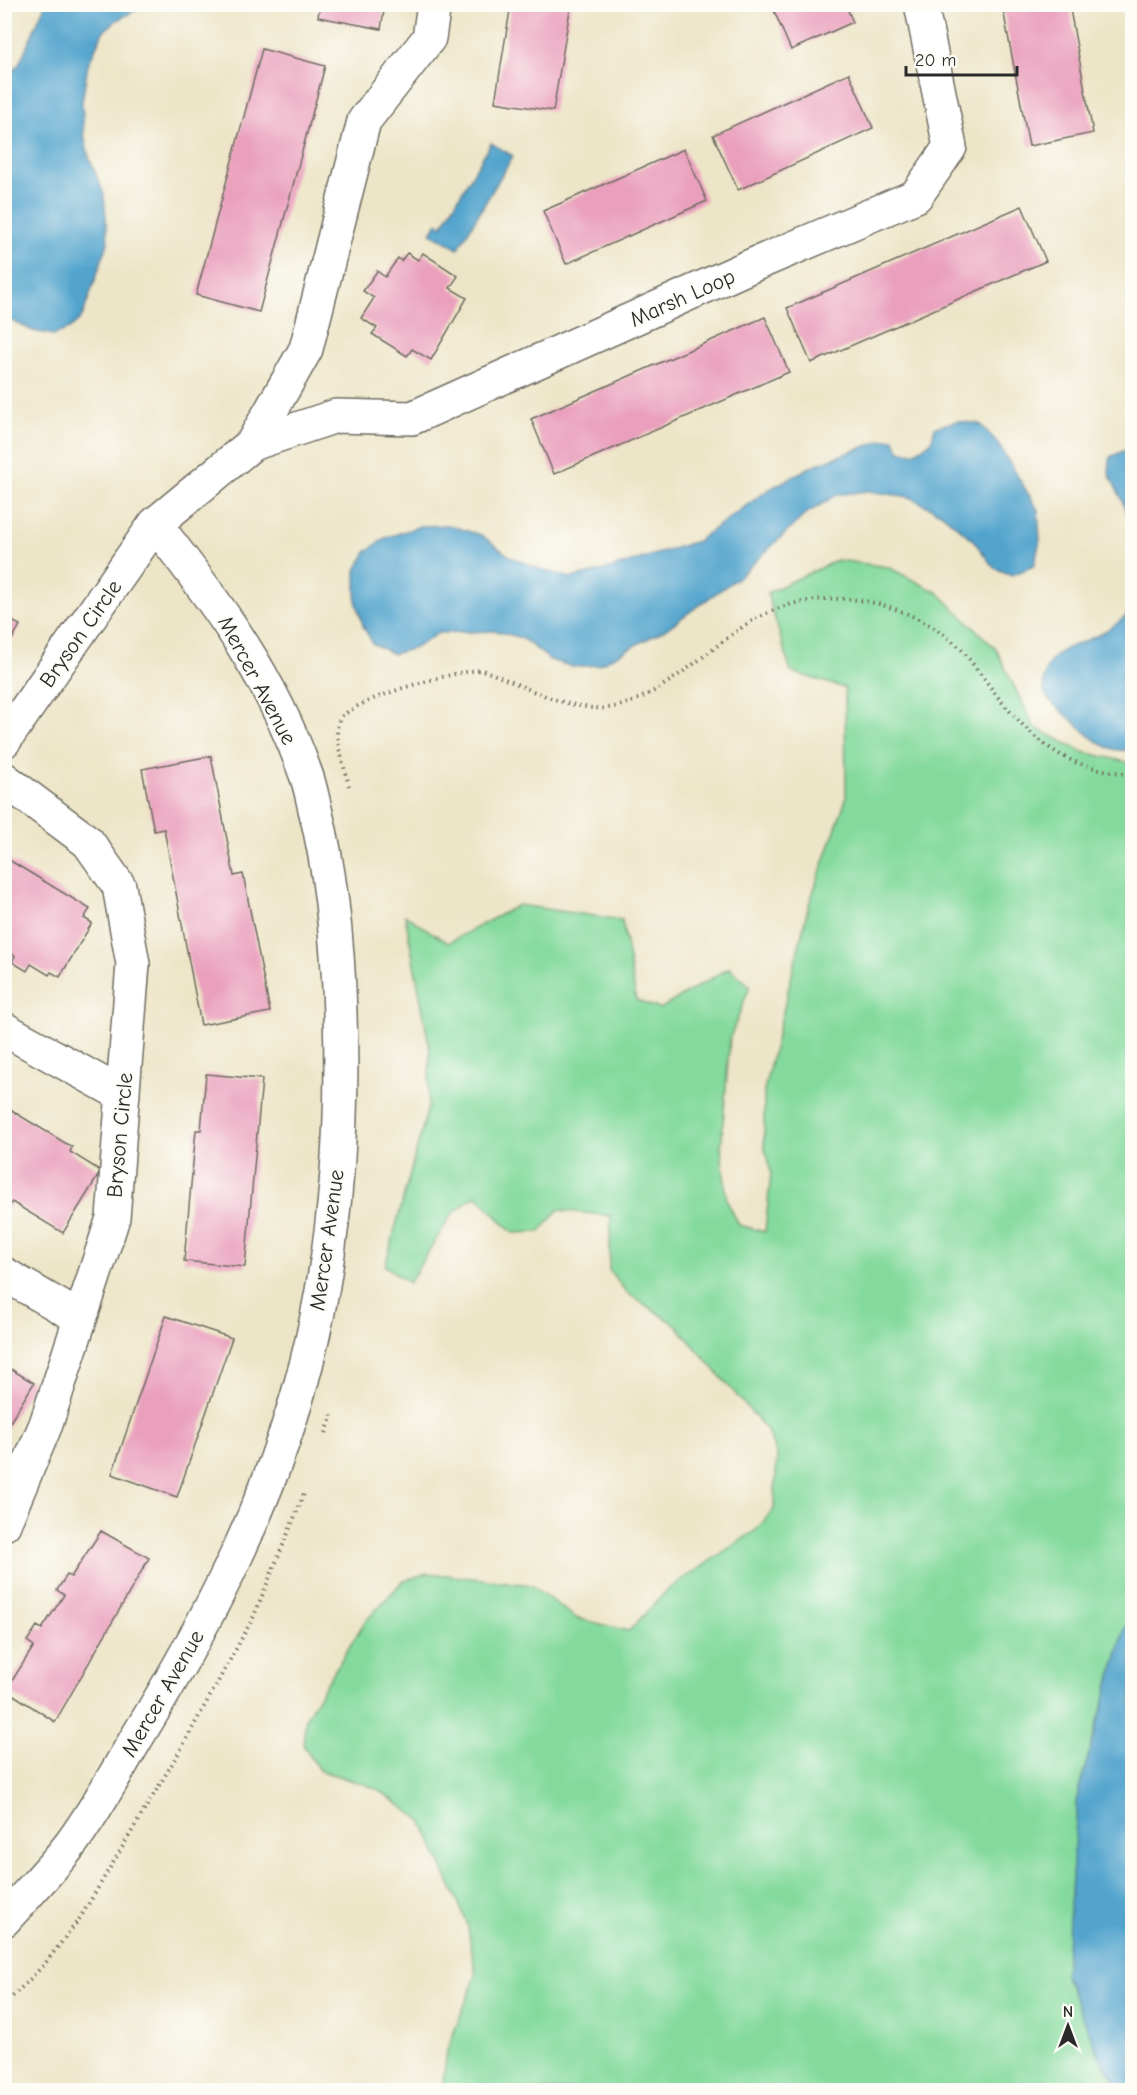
<svg xmlns="http://www.w3.org/2000/svg" width="1137" height="2095" font-family="'Comic Neue',sans-serif">
  <style>
    .green { fill: #84da9d; stroke: #588264; stroke-width: 1.5 }
    .water { fill: #52a4cd; stroke: #3e687c; stroke-width: 1.5 }
    .building { fill: #eaa0bd }
    .lines { fill: none; stroke-linecap: round; stroke-linejoin: round }
    .minor-casing { stroke: #6f6c62; stroke-width: 36 }
    .path { stroke: #6f6c62; stroke-width: 4; stroke-dasharray: 1.5 4.5; stroke-linecap: butt }
    .minor { stroke: #fff; stroke-width: 33 }
    .labels { text-anchor: middle; stroke-width: 4.5; stroke-linejoin: round; paint-order: stroke }
    .street-label { font-size: 22px; fill: #2b2b2b; stroke: #fdfcf7 }
  </style>
  <rect width="100%" height="100%" fill="#fdfcf7"/>
  <filter id="ink" filterUnits="userSpaceOnUse"><feTurbulence type="fractalNoise" baseFrequency=".0167" numOctaves="2"/><feDisplacementMap in="SourceGraphic" scale="12" xChannelSelector="R" yChannelSelector="G"/><feConvolveMatrix kernelMatrix="1 2 1 2 8 2 1 2 1" color-interpolation-filters="sRGB"/></filter>
  <filter id="wash" filterUnits="userSpaceOnUse"><feTurbulence type="fractalNoise" baseFrequency=".008" numOctaves="4" result="noise"/><feDisplacementMap in="SourceGraphic" scale="24" xChannelSelector="R" yChannelSelector="G"/><feGaussianBlur stdDeviation="1.35" result="paint"/><feColorMatrix in="noise" values="0 0 0 0 0 0 0 0 0 0 0 0 0 0 0 0 0 1.4 0 .05"/><feComposite in="paint" operator="in"/></filter>
  <g filter="url(#wash)">
    <rect width="100%" height="100%" fill="#ede5c7"/>
    <path class="green" d="M837,560L888,567L937,592L996,649L1034,727L1083,752L1132,763V1620L1125,1628L1078,1792L1101,2060L1122,2090H442L447,2050L476,1976L467,1922L422,1821L376,1788L319,1770L303,1745L306,1717L364,1623L403,1581L428,1573L531,1585L576,1618L629,1631L668,1589L756,1530L774,1509L777,1455L766,1429L675,1324L627,1293L609,1270L611,1216L558,1210L540,1232L513,1233L476,1195L452,1214L409,1283L385,1266L428,1107L430,1050L405,915L448,943L518,905L622,920L636,1000L660,1009L729,968L750,986L730,1038L721,1148L727,1201L739,1225L765,1232L771,1173L764,1145V1090L809,904L846,799L845,688L791,672L767,593Z"/>
    <path class="water" d="M45,5H145L117,20L103,32L88,65L82,102L84,135L89,157L104,194L108,243L82,317L69,329L54,335L33,331L4,317L5,80L19,64Z
      M491,143L513,156L458,249L431,233L437,223L442,226Z
      M957,421L980,424L997,442L1038,510L1040,540L1034,566L1012,575L994,568L973,540L942,514L910,497L867,491L837,495L807,513L740,576L666,629L598,665L573,667L550,660L522,638L496,631L438,633L415,648L393,654L373,644L363,626L356,601V570L366,552L385,538L420,526L448,525L481,535L511,557L540,569L571,578L609,569L697,541L768,490L814,465L883,440L894,439L900,451L914,453L931,442L935,427Z
      M1130,448L1132,450V531L1122,500L1109,474L1110,457Z
      M1132,611V749C1113,755 1093,740 1080,727C1074,721 1047,700 1046,696C1042,688 1043,681 1045,673C1053,647 1077,646 1098,635C1111,628 1122,620 1132,611Z
      M1132,1620V2090H1122L1101,2060L1065,1976L1078,1792L1125,1628Z"/>
    <g id="blocks">
      <path class="building" d="M320,4H385L381,29L318,17Z
        M511,4H571L553,111L495,102Z
        M771,4H845L853,22L791,50Z
        M1002,4H1069L1093,133L1029,146Z
        M262,49L325,66L259,312L196,295Z
        M849,73L873,128L738,190L713,135Z
        M684,149L707,201L566,264L543,211Z
        M1022,206L1046,261L811,363L787,308Z
        M407,253L418,260L423,253L458,276L450,288L467,298L431,360L412,349L407,356L372,334L377,328L361,318L374,298L363,291L377,271L385,277L398,258L401,261Z
        M765,317L789,372L554,474L531,419Z
        M4,617L20,625L4,654Z
        M211,756L234,876L243,874L270,1012L201,1025L164,829L154,831L142,769Z
        M4,857L90,909L84,918L92,923L60,977L51,972L49,975L31,964L27,971L12,962L15,956L4,949Z
        M206,1074L262,1079L245,1267L184,1261L196,1130H201Z
        M4,1106L72,1147L70,1152L101,1171L63,1233L12,1202L8,1209L4,1207Z
        M166,1316L232,1338L177,1497L112,1474Z
        M4,1365L34,1383L4,1432Z
        M101,1531L149,1558L55,1722L6,1690L34,1646L27,1641L37,1626L42,1629L64,1595L57,1590L67,1575L71,1577Z"/>
    </g>
  </g>
  <g filter="url(#ink)">
    <use href="#blocks" fill-opacity="0" stroke="#6f6c62" stroke-width="1.5"/>
    <g class="lines">
      <defs>
        <path id="minor" d="M434,4L429,38L364,121L306,349L252,444L336,416L412,418L746,268L916,196L950,147L921,4
          M4,741L155,524L252,444
          M4,779L88,842L119,886L133,964L113,1218L46,1424L4,1524
          M4,1029L123,1095
          M4,1274L80,1318
          M4,1920C26,1895 50,1871 70,1845C95,1812 118,1769 139,1734C210,1618 272,1497 306,1365C335,1251 344,1131 340,1014C338,946 332,876 315,809C312,797 310,784 305,772C271,676 217,603 155,524"/>
      </defs>
      <use href="#minor" class="minor-casing"/>
      <path class="path" d="M349,786C346,771 331,733 340,719C353,699 457,670 482,670C519,683 553,704 593,708C649,714 712,643 757,618C787,601 825,596 859,600C897,606 932,622 960,648C970,659 979,673 988,684C1007,710 1031,737 1059,754C1080,767 1108,771 1132,775
        M326,1433L332,1415
        M4,2005L44,1965L80,1918L181,1749L253,1618L304,1494"/>
      <use href="#minor" class="minor"/>
    </g>
  </g>
  <g class="labels">
    <g class="street-label">
      <text transform="translate(682 297) rotate(-24)" y="8">Marsh Loop</text>
      <text transform="translate(80 633) rotate(-55)" y="8">Bryson Circle</text>
      <text transform="translate(258 680) rotate(62)" y="8">Mercer Avenue</text>
      <text transform="translate(119 1135) rotate(-85)" y="8">Bryson Circle</text>
      <text transform="translate(326 1240) rotate(-82)" y="8">Mercer Avenue</text>
      <text transform="translate(162 1693) rotate(-60)" y="8">Mercer Avenue</text>
    </g>
  </g>
  <rect width="1137" height="2095" fill="none" stroke="#fdfcf7" stroke-width="24"/>
  <g transform="translate(1068 2026)" stroke="#fdfcf7" stroke-width="4.5" paint-order="stroke">
  <path d="M0-4.5L10 22L0 15L-10 22Z" fill="#2b2b2b"/>
  <text y="-9" font-size="16" font-weight="bold" text-anchor="middle" fill="#2b2b2b">N</text>
  </g>
  <path d="M906 66v9h111v-9" fill="none" stroke="#2b2b2b" stroke-width="3"/>
  <text x="915" y="66" font-size="18" fill="#2b2b2b" stroke="#fdfcf7" stroke-width="4.5" paint-order="stroke">20 m</text>
</svg>
